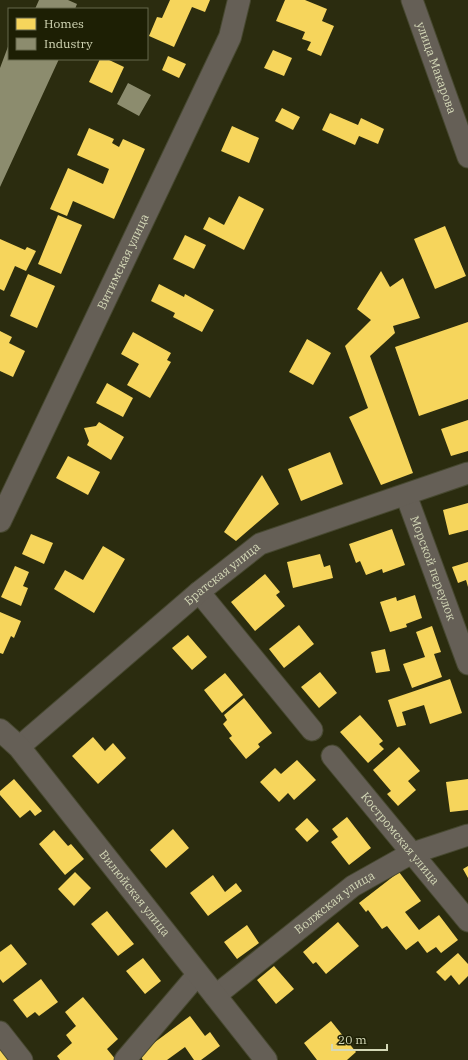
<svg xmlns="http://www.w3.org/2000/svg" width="468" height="1060" font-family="'IBM Plex Serif',serif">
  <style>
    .homes { fill: #f6d55c }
    .industry { fill: #8c8c6e }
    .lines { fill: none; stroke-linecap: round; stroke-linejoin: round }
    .minor-casing { stroke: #474830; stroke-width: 23 }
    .tertiary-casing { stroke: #474830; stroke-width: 24 }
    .minor { stroke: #655f56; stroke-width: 21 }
    .tertiary { stroke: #655f56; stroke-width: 22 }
    .labels { text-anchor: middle; stroke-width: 4; stroke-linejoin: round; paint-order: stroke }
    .street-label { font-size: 12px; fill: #d4d8b7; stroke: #1d1f04 }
  </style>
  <rect width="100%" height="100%" fill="#2b2c0f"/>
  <path class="homes" d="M170,0H210L205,12L192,7L174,47L149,36L157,17L162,18Z
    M285,0H305L327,9L322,21L334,26L321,56L307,50L311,42L302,39L305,32L276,21Z
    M273,50L292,58L284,76L264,68Z
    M168,56L186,64L179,78L162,70Z
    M100,59H107L124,67L112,93L89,82Z
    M282,108L300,117L293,130L275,121Z
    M330,113L358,125L361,118L384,129L378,144L359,136L355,145L322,130Z
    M232,126L259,138L249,163L221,151Z
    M89,128L114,139L112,143L119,147L123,139L145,149L114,219L73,201L67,216L50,209L68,168L103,184L109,169L77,155Z
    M239,196L264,209L244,250L203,229L209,217L224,225Z
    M58,215L82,225L61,274L38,264Z
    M445,226L466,276L435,289L414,239Z
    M185,235L206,245L194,269L173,259Z
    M0,239L25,250L27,247L36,251L26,271L15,266L4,291L0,289Z
    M381,271L390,287L403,278L420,318L393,326L395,333L370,356L413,473L381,485L349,417L368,408L345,346L371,320L357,309Z
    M28,274L55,286L37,328L10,316Z
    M159,284L184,297L185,294L214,310L202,332L173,317L175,313L151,301Z
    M468,322V399L419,416L395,347Z
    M0,331L12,337L9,343L25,351L13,377L0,371Z
    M133,332L171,353L167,360L171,362L150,398L127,385L139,364L121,354Z
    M307,339L331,353L313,385L289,372Z
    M107,383L133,398L123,417L96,403Z
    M468,420V451L451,456L441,429Z
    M99,422L124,437L111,460L87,445L89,441L84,428L96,426Z
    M330,452L343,484L301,501L288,469Z
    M68,456L100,472L88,495L56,478Z
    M262,475L279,504L236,541L224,532Z
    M468,503V530L449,535L443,510Z
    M392,529L405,565L383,573L382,569L366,575L360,561L356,563L349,544Z
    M31,534L53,543L44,564L22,554Z
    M103,546L125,559L94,613L54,589L65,570L83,580Z
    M320,554L324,567L330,565L333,578L293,588L287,562Z
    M468,562V587L466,580L458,583L452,567Z
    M15,566L29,572L23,586L28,588L21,606L1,597Z
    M265,574L280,592L276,595L285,606L255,631L231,602Z
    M415,595L422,618L406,624L407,627L390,632L380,602L396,597L397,601Z
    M0,612L21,621L14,638L11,636L3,654L0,653Z
    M299,625L314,644L284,668L269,649Z
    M432,626L441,652L434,654L442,677L412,688L403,664L425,657L416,632Z
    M188,635L207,657L192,670L172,648Z
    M385,649L390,671L376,673L371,652Z
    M320,672L337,693L319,708L301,687Z
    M225,673L243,695L222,713L204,690Z
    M450,679L462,713L430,724L424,705L402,712L406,725L397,727L388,700Z
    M244,698L272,733L258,744L260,747L246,759L229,738L232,736L223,724L227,720L224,715Z
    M360,715L383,741L379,744L384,749L368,763L340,732Z
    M93,737L105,751L113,743L126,758L98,784L72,756Z
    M399,747L420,771L408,781L416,790L398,806L387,794L391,791L373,770Z
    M297,760L316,780L294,800L288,793L279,802L260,782L275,768L281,774Z
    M14,779L42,811L35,816L30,810L20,818L0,795V791Z
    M468,779V810L450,812L446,782Z
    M347,817L371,848L349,865L331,842L338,837L332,829Z
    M307,818L319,831L307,842L295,829Z
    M173,829L189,848L166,868L150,850Z
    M54,830L68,846L71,844L84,859L65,875L39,844Z
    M468,866V878L463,869Z
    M75,872L91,888L74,906L58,889Z
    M399,872L421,901L405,912L419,930L439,915L458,940L441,953L436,947L427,953L418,941L406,950L387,926L382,929L368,910L366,912L359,903Z
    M213,875L225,892L236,883L242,891L208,916L190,893Z
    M107,911L134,944L118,956L91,924Z
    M338,922L359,946L326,974L316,962L313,964L303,952Z
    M247,925L259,943L237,959L224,942Z
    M11,944L27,964L3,983L0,979V952Z
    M458,953L468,964V976L459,985L451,975L445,981L436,972Z
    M143,958L161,981L145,994L126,971Z
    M274,966L294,989L276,1004L257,980Z
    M41,979L58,1002L39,1016L35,1012L27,1018L13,1000Z
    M83,997L118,1039L107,1049L116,1060H60L57,1056L72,1043L66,1035L76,1026L65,1012Z
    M190,1016L205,1036L210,1032L220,1046L201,1060H194L185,1047L167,1060H143L139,1054Z
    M331,1021L356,1052L347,1060H317L304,1043Z
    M0,1048L10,1060H0Z"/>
  <path class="industry" d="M39,0H68L77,4L75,9H35Z
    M9,44V59H59L0,187V68Z
    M128,83L151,95L139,116L117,104Z"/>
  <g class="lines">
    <defs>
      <g id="minor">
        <path id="s1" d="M412,0L468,157"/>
        <path id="s2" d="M406,495L468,664"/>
        <path d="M199,592L312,730"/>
        <path id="s3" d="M19,747L199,592L260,544L468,473"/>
        <path id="s4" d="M332,756L468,921"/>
        <path id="s5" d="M215,996L353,886L410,854L468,835"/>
        <path d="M0,1032L22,1060"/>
        <path d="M125,1060L198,974"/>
      </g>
      <g id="tertiary">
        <path id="s6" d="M0,521L230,37L239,0"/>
        <path id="s7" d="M0,730L19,747L266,1060"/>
      </g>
    </defs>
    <use href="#minor" class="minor-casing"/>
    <use href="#tertiary" class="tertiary-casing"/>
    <use href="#minor" class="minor"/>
    <use href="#tertiary" class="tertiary"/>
  </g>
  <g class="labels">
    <g class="street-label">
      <text dy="4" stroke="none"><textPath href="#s1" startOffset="72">улица Макарова</textPath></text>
      <text dy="4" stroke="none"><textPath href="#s6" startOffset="287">Витимская улица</textPath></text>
      <text dy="4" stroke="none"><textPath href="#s2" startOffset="78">Морской переулок</textPath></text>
      <text dy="4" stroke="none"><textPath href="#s3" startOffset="267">Братская улица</textPath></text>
      <text dy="4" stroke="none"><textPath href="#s4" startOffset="107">Костромская улица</textPath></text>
      <text dy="4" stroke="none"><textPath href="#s7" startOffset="212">Вилюйская улица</textPath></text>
      <text dy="4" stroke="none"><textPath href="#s5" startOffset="152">Волжская улица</textPath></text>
    </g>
  </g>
  <rect x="8" y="8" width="140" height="52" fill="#1d1f04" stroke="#66694c"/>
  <rect x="16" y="18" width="20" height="12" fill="#f6d55c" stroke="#66694c"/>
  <text x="44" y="28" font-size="12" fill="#d4d8b7">Homes</text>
  <rect x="16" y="38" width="20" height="12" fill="#8c8c6e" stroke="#66694c"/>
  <text x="44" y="48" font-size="12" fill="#d4d8b7">Industry</text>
  <path d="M332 1044v6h55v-6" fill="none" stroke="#d4d8b7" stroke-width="2"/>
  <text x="338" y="1044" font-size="12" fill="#d4d8b7" stroke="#1d1f04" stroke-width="3" paint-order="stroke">20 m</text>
</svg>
